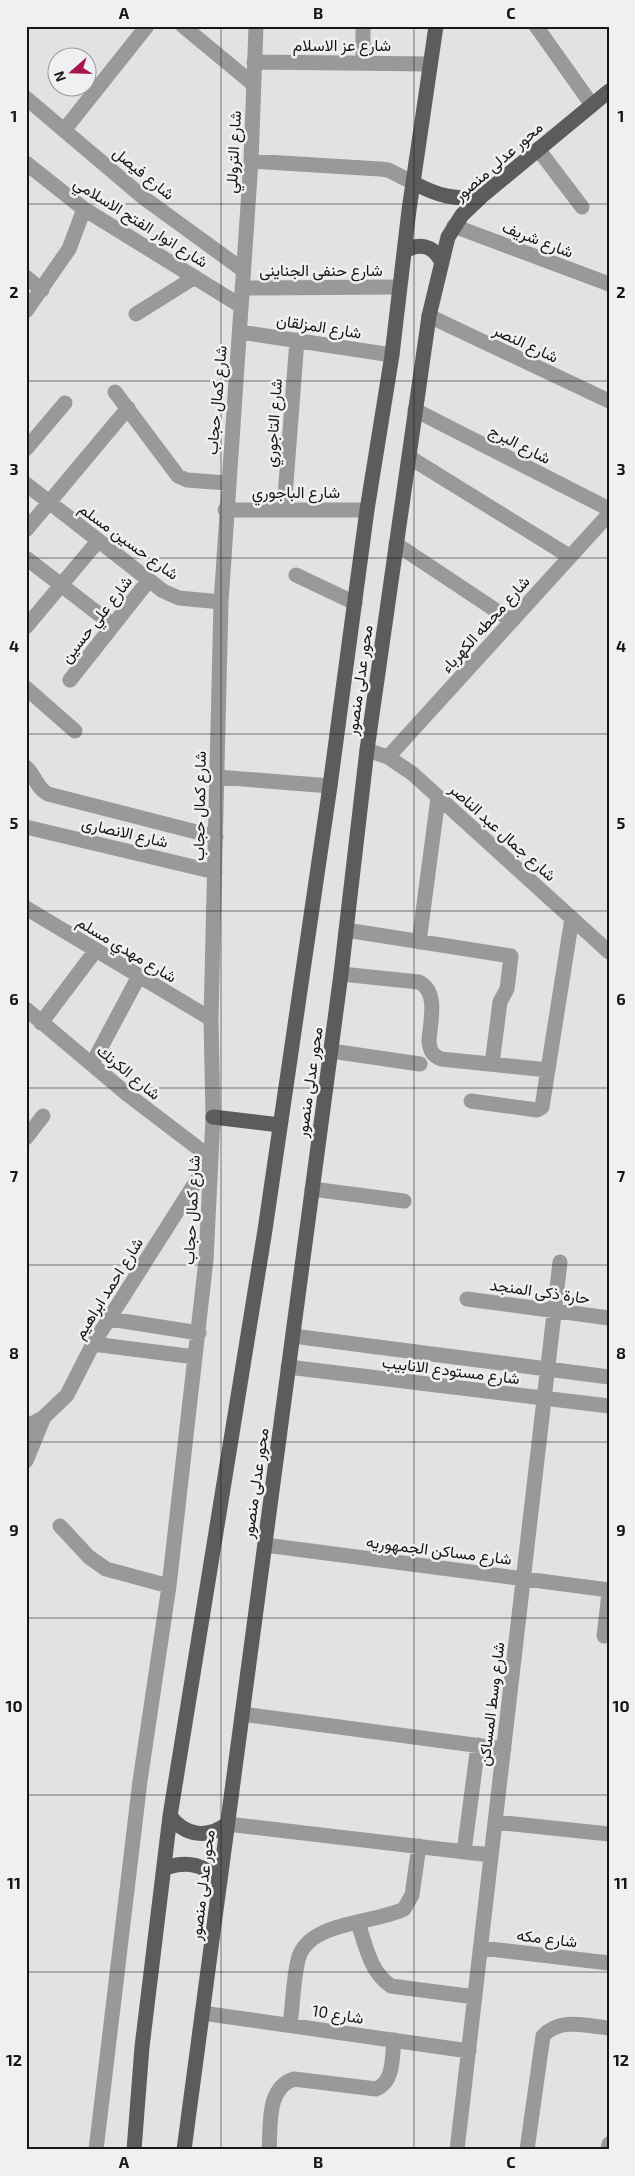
<svg xmlns="http://www.w3.org/2000/svg" width="635" height="2176" font-family="'Exo 2',Vazirmatn,sans-serif">
  <style>
    .lines { fill: none; stroke-linecap: round; stroke-linejoin: round }
    .minor { stroke: #989999; stroke-width: 15 }
    .major { stroke: #5b5c5d; stroke-width: 15 }
    .grid { fill: none; stroke: #161617; stroke-width: 1; stroke-opacity: 0.55 }
    .labels { text-anchor: middle; stroke-width: 5; stroke-linejoin: round; paint-order: stroke }
    .street-label { font-size: 16px; fill: #161617; stroke: #eff0f1 }
    .neatline { fill: none; stroke: #161617; stroke-width: 2 }
    .grid-label { font-size: 16px; text-anchor: middle; font-weight: bold; fill: #161617 }
  </style>
  <rect width="100%" height="100%" fill="#e2e2e4"/>
  <g class="lines">
    <path class="minor" d="M183,26L253,84
      M536,26L592,105
      M254,62L430,64
      M363,62V26
      M26,98L144,198L243,270
      M65,129L147,26
      M538,149L582,207
      M251,161L380,169L388,170L414,183
      M26,163L84,209L241,306
      M454,226L609,284
      M26,277L42,290
      M242,288L399,287
      M26,311L69,249L84,209
      M136,314L195,277
      M429,316L609,401
      M240,332L392,355
      M115,392L178,476L187,480L227,483
      M415,410L609,509
      M26,449L65,403
      M409,457L569,556
      M26,484L163,591L179,598L221,602
      M284,509L297,340
      M225,510H367
      M26,530L128,408
      M396,544L512,621
      M26,558L113,625
      M296,575L355,603
      M26,627L98,541
      M70,680L149,580
      M26,688L75,731
      M367,750L388,757L413,774L609,952
      M388,757L609,514
      M26,767C35,775 37,789 48,794L216,837
      M218,777L330,786
      M26,827L215,872
      M26,908L211,1019
      M346,930L511,956L507,989L500,1002L492,1064
      M419,942L438,798
      M341,974L419,982C439,992 430,1022 429,1041C430,1051 432,1055 441,1059L548,1070
      M26,1009L127,1094L211,1158L93,1344L67,1395L44,1417L26,1427
      M41,1023L96,950
      M331,1051L420,1064
      M92,1064L139,976
      M471,1101L537,1110L542,1107L572,918
      M26,1138L43,1116
      M312,1189L404,1201
      M467,1299L609,1318
      M110,1319L199,1333
      M293,1336L609,1377
      M93,1344L195,1357
      M288,1367L609,1406
      M26,1461L44,1417
      M60,1526L89,1557L106,1569L169,1586
      M265,1545L609,1590
      M604,1636L609,1593
      M242,1714L504,1749
      M495,1822L609,1834
      M227,1824L491,1855
      M464,1852L478,1745
      M358,1923C366,1946 370,1972 391,1986L475,1997
      M481,1948L609,1963
      M202,2013L469,2051
      M290,2025C293,2003 293,1981 298,1960C307,1921 374,1924 404,1909L412,1895L419,1846
      M96,2150L140,1781L169,1586L206,1260L213,1117L211,1019L221,602L251,161L256,26
      M269,2150C271,2125 266,2088 294,2079L376,2089C394,2082 392,2058 394,2040
      M457,2150L560,1262
      M527,2150L543,2036C560,2017 587,2026 609,2028
      M608,2150L609,2144"/>
    <path class="major" d="M414,183C436,195 456,201 481,196
      M404,252C418,242 433,245 441,261
      M213,1117L280,1125
      M170,1816C185,1836 208,1839 227,1824
      M166,1868C187,1860 206,1865 220,1882
      M134,2150L142,2047L170,1816L265,1230L330,786L367,510L392,355L409,210L436,26
      M184,2150L341,974L367,750L429,316L448,237L462,215L482,196L609,91"/>
  </g>
  <path class="grid" d="M221,26V2150M414,26V2150M26,204H609M26,381H609M26,558H609M26,734H609M26,911H609M26,1088H609M26,1265H609M26,1442H609M26,1618H609M26,1795H609M26,1972H609"/>
  <g class="labels">
    <g class="street-label">
      <text x="342" y="51">شارع عز الاسلام</text>
      <text transform="translate(233 152) rotate(-87)" y="6">شارع التروللي</text>
      <text transform="translate(498 161) rotate(-41)" y="6">محور عدلى منصور</text>
      <text transform="translate(144 173) rotate(39)" y="6">شارع فيصل</text>
      <text transform="translate(141 222) rotate(32)" y="6">شارع انوار الفتح الاسلامي</text>
      <text transform="translate(538 239) rotate(21)" y="6">شارع شريف</text>
      <text x="321" y="276">شارع حنفى الجناينى</text>
      <text transform="translate(319 326) rotate(9)" y="6">شارع المزلقان</text>
      <text transform="translate(526 343) rotate(25)" y="6">شارع النصر</text>
      <text transform="translate(216 400) rotate(-85)" y="6">شارع كمال حجاب</text>
      <text transform="translate(273 423) rotate(-86)" y="6">شارع التاجوري</text>
      <text transform="translate(520 444) rotate(27)" y="6">شارع البرج</text>
      <text x="296" y="498">شارع الباجوري</text>
      <text transform="translate(129 541) rotate(36)" y="6">شارع حسين مسلم</text>
      <text transform="translate(96 619) rotate(-52)" y="6">شارع علي حسين</text>
      <text transform="translate(485 624) rotate(-48)" y="6">شارع محطه الكهرباء</text>
      <text transform="translate(359 680) rotate(-82)" y="6">محور عدلى منصور</text>
      <text transform="translate(199 806) rotate(-89)" y="6">شارع كمال حجاب</text>
      <text transform="translate(125 832) rotate(13)" y="6">شارع الانصارى</text>
      <text transform="translate(503 832) rotate(42)" y="6">شارع جمال عبد الناصر</text>
      <text transform="translate(127 949) rotate(31)" y="6">شارع مهدي مسلم</text>
      <text transform="translate(129 1072) rotate(39)" y="6">شارع الكرنك</text>
      <text transform="translate(309 1082) rotate(-82)" y="6">محور عدلى منصور</text>
      <text transform="translate(191 1210) rotate(-87)" y="6">شارع كمال حجاب</text>
      <text transform="translate(108 1288) rotate(-58)" y="6">شارع احمد ابراهيم</text>
      <text transform="translate(540 1291) rotate(8)" y="6">حارة ذكى المنجد</text>
      <text transform="translate(451 1370) rotate(7)" y="6">شارع مستودع الانابيب</text>
      <text transform="translate(255 1483) rotate(-82)" y="6">محور عدلى منصور</text>
      <text transform="translate(439 1550) rotate(7)" y="6">شارع مساكن الجمهوريه</text>
      <text transform="translate(491 1704) rotate(-83)" y="6">شارع وسط المساكن</text>
      <text transform="translate(202 1885) rotate(-83)" y="6">محور عدلى منصور</text>
      <text transform="translate(547 1938) rotate(7)" y="6">شارع مكه</text>
      <text transform="translate(338 2014) rotate(9)" y="6">شارع 10</text>
    </g>
  </g>
  <rect width="635" height="2176" fill="none" stroke="#eff0f1" stroke-width="55"/>
  <g transform="translate(72 72) rotate(250)"><circle r="24" fill="#eff0f1" stroke="#98999a"/>
  <path d="M0-4L9 19L0 12L-9 19Z" fill="#a8164e"/>
  <text y="-8" font-size="14" font-weight="bold" text-anchor="middle" fill="#161617">N</text>
  </g>
  <rect x="28" y="28" width="580" height="2120" class="neatline"/>
  <g class="grid-label">
    <text x="124" y="19">A</text>
    <text x="318" y="19">B</text>
    <text x="511" y="19">C</text>
    <text x="14" y="122">1</text>
    <text x="621" y="122">1</text>
    <text x="14" y="298">2</text>
    <text x="621" y="298">2</text>
    <text x="14" y="475">3</text>
    <text x="621" y="475">3</text>
    <text x="14" y="652">4</text>
    <text x="621" y="652">4</text>
    <text x="14" y="829">5</text>
    <text x="621" y="829">5</text>
    <text x="14" y="1005">6</text>
    <text x="621" y="1005">6</text>
    <text x="14" y="1182">7</text>
    <text x="621" y="1182">7</text>
    <text x="14" y="1359">8</text>
    <text x="621" y="1359">8</text>
    <text x="14" y="1536">9</text>
    <text x="621" y="1536">9</text>
    <text x="14" y="1712">10</text>
    <text x="621" y="1712">10</text>
    <text x="14" y="1889">11</text>
    <text x="621" y="1889">11</text>
    <text x="14" y="2066">12</text>
    <text x="621" y="2066">12</text>
    <text x="124" y="2168">A</text>
    <text x="318" y="2168">B</text>
    <text x="511" y="2168">C</text>
  </g>
</svg>
